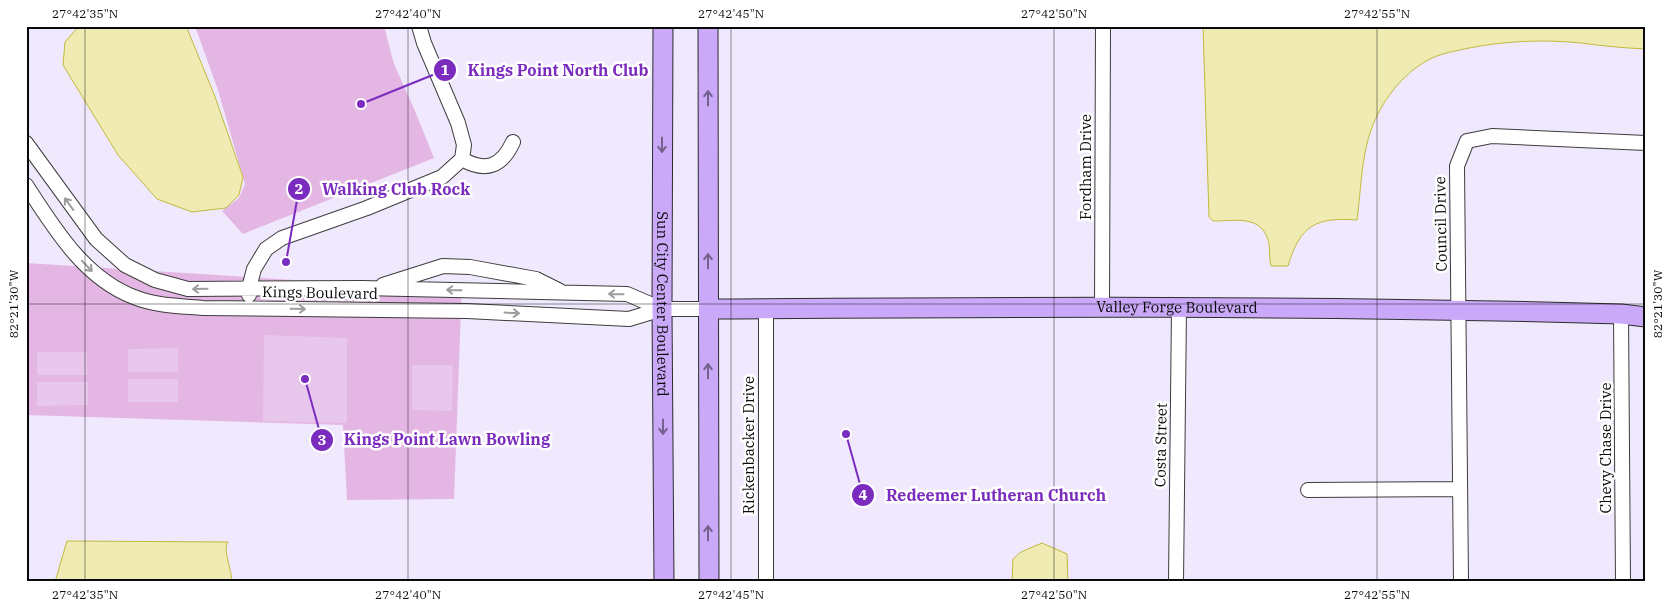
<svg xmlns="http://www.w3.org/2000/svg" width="1672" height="608" font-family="'IBM Plex Serif',serif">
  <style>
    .green { fill: #e4b6e3 }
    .pitch { fill: #e8c7ec }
    .water { fill: #f0ebb2; stroke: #c2b93e }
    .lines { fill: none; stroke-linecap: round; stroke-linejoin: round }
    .street-casing { stroke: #3d3d3d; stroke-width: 16 }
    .secondary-casing { stroke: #2c2c2c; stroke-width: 21 }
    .street { stroke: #fff; stroke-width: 14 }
    .secondary { stroke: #cba9f9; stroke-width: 19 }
    .oneway { stroke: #74618d }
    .oneway2 { stroke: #9d9d9d }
    .ticks { fill: none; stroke: #0a0a0a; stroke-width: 1; stroke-opacity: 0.45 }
    .labels { text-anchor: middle; stroke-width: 5; stroke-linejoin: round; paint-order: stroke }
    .street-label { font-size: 15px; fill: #0a0a0a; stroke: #fff }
    .leader { fill: none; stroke: #7b2cbf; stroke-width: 2 }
    .callout-dot { fill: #7b2cbf; stroke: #fff; stroke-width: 2 }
    .mark-label { font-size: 15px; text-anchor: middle; font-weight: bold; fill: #fff }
    .callout-label { font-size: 16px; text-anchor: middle; font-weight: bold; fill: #7b2cbf; stroke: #fff; stroke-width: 5; stroke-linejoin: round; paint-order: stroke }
    .neatline { fill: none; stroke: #0a0a0a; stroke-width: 2 }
    .ticks-label { font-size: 12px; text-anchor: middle; fill: #0a0a0a }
  </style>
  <rect width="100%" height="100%" fill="#f0e9fd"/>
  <path class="green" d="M195,26H384L394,64L415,111L434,158L243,234L222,211L239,198L245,184L218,90Z
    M26,263L343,283L462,282L454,499L347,500L343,425L26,415Z"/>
  <path class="pitch" d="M264,335L347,338V423L263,421Z
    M178,348V372H128V349Z
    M37,352H87V375H37Z
    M412,365H453L452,411L412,410Z
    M128,379H178V402H128Z
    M37,382H88V405L37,406Z"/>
  <path class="water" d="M79,26H186L214,94L243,177L239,195L226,208L192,212L157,199L118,155L63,65L65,42Z
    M1203,26H1646V49C1624,48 1603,46 1581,43C1543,39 1502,41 1464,49C1451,52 1439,54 1428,60C1402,74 1381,102 1371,130C1361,158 1361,191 1357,220C1316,217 1300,225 1288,266H1271C1269,259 1270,250 1269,243C1262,214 1236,221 1213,221L1209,217Z
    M67,541L228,542C222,549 232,570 232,582H55Z
    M1042,543L1067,554L1068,582H1012L1013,559L1021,552Z"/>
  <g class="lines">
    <defs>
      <path id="street" d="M26,143L96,239L125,265L155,280L188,289L362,288L627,294L662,309
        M462,159C486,173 502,166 513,142
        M26,185C54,228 84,278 134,297C156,306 180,306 203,308L467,311L629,319L662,309H708
        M383,285L443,266L470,267L536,279L560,291
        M249,295V288L254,269L266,249L282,238L367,208L442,177L462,159L464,145L458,123L424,43L419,26
        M1102,308L1103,26
        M766,309V582
        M1621,314L1623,582
        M1308,490L1460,489
        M1176,582L1179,308
        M1461,582L1457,166L1467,141L1492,136L1646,143"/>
      <g id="secondary">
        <path id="s1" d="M663,26L662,309L664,582"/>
        <path d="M708,26L709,582"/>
        <path id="s2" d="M708,309C1012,307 1317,305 1621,314L1646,317"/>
      </g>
    </defs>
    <use href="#street" class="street-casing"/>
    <use href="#secondary" class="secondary-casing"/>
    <use href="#street" class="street"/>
    <use href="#secondary" class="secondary"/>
  </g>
  <defs><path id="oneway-shaft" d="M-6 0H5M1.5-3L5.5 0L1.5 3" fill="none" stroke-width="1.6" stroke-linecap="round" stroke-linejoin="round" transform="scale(1.25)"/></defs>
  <g class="oneway">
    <use href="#oneway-shaft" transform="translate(708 98) rotate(-90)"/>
    <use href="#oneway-shaft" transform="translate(662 145) rotate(90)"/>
    <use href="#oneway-shaft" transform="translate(708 261) rotate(-90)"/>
    <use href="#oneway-shaft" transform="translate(708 371) rotate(-90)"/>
    <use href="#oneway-shaft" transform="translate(663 427) rotate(90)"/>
    <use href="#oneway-shaft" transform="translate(708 533) rotate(-90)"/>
  </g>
  <g class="oneway2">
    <use href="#oneway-shaft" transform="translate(69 204) rotate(-126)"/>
    <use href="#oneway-shaft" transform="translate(87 266) rotate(46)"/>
    <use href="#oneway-shaft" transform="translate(200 289) rotate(179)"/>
    <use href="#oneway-shaft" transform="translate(454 290) rotate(-179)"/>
    <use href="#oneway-shaft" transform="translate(616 294) rotate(-179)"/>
    <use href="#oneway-shaft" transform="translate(298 309) rotate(1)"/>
    <use href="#oneway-shaft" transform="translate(512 313) rotate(3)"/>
  </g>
  <path class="ticks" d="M85,26V582M408,26V582M731,26V582M1054,26V582M1377,26V582M26,304H1646"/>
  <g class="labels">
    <g class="street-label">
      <text transform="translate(1086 167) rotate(-90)" y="5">Fordham Drive</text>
      <text transform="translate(1441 224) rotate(-91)" y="5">Council Drive</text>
      <text transform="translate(320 293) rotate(1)" y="5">Kings Boulevard</text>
      <text dy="5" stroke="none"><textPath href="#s1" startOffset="278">Sun City Center Boulevard</textPath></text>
      <text dy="5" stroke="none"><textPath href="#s2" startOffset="469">Valley Forge Boulevard</textPath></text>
      <text transform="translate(749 445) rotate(-90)" y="5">Rickenbacker Drive</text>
      <text transform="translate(1161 445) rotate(-89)" y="5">Costa Street</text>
      <text transform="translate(1606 448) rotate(-90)" y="5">Chevy Chase Drive</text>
    </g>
  </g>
  <path class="leader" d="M361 104L445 70M286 262L299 189M305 379L322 440M846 434L863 495"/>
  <g class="callout-dot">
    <circle cx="361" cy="104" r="5"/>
    <circle cx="286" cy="262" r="5"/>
    <circle cx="305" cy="379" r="5"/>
    <circle cx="846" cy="434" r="5"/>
    <circle cx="445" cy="70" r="12"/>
    <circle cx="299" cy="189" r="12"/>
    <circle cx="322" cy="440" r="12"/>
    <circle cx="863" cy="495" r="12"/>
  </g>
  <g class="mark-label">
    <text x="445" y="75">1</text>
    <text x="299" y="194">2</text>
    <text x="322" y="445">3</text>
    <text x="863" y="500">4</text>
  </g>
  <g class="callout-label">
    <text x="558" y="76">Kings Point North Club</text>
    <text x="396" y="195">Walking Club Rock</text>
    <text x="447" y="445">Kings Point Lawn Bowling</text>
    <text x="996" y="501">Redeemer Lutheran Church</text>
  </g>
  <rect width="1672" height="608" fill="none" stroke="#ffffff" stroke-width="55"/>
  <rect x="28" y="28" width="1616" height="552" class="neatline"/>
  <g class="ticks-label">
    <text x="85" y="18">27°42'35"N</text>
    <text x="408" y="18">27°42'40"N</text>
    <text x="731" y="18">27°42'45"N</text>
    <text x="1054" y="18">27°42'50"N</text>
    <text x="1377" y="18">27°42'55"N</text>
    <text transform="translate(1658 304) rotate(-90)" y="4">82°21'30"W</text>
    <text transform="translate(14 304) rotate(-90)" y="4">82°21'30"W</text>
    <text x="85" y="599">27°42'35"N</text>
    <text x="408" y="599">27°42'40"N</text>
    <text x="731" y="599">27°42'45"N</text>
    <text x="1054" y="599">27°42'50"N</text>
    <text x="1377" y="599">27°42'55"N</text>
  </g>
</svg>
